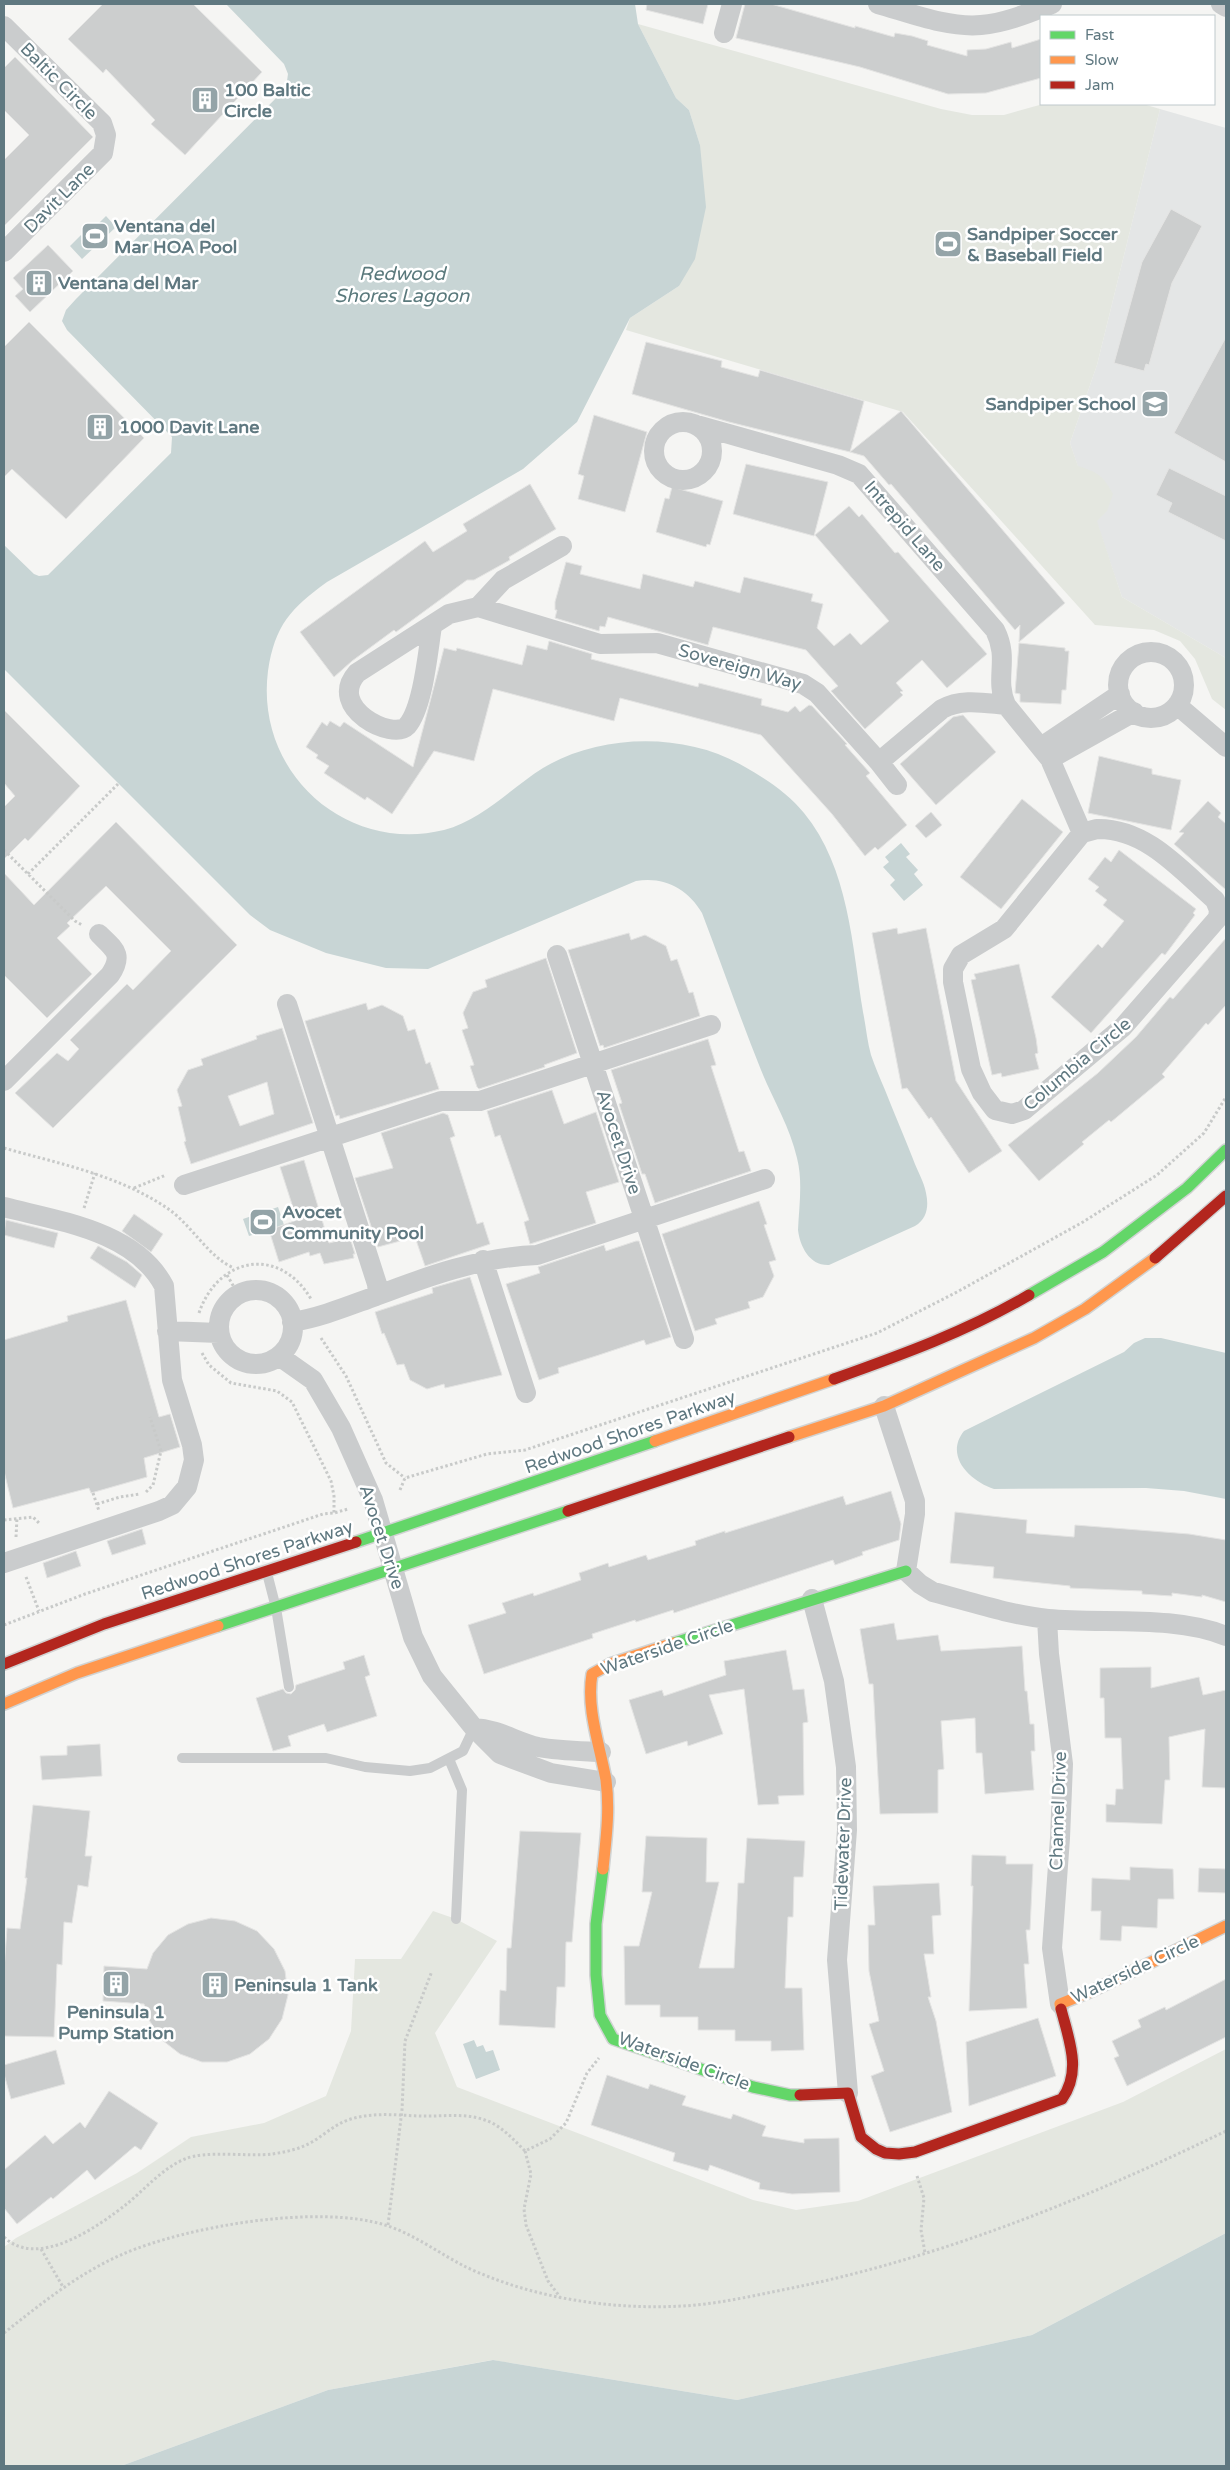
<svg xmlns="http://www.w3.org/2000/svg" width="1230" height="2470" font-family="'Varela Round',sans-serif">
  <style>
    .built { fill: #e4e6e6 }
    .green { fill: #e4e7e0 }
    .water { fill: #c8d5d5 }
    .building { fill: #cccece; stroke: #e4e4e3; fill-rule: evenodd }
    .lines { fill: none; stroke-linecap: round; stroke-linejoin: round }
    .fast-casing { stroke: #d1d3d3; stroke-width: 14 }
    .slow-casing { stroke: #d1d3d3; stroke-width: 14 }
    .jam-casing { stroke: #d1d3d3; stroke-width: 14 }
    .path { stroke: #c8cac9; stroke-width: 3; stroke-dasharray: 2.5 2.5; stroke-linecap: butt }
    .lane { stroke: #cacccd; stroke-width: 10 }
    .street { stroke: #cacccd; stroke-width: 20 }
    .fast { stroke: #63d668; stroke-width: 11 }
    .slow { stroke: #ff974d; stroke-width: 11 }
    .jam { stroke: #b3261e; stroke-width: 11 }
    .labels { text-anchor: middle; stroke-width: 5; stroke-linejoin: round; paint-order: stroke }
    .street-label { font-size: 18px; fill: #5f7880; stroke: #fff }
    .poi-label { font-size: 18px; font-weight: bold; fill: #5f7880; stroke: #fff; text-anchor: start }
    .water-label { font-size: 19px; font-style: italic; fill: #5a797c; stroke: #fff }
  </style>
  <rect width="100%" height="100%" fill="#f5f5f3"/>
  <path class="built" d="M1160,109L1226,128V658L1122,597L1070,443L1097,365Z"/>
  <path class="green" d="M638,24L941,109L972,115H1004L1043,104H1143L1160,109L1097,365L1070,443L1078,466C1097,472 1104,476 1113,494L1107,511L1097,521L1122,597L1226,658V710L1212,699L1195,659L1180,641L1154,630L1095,625L903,412L626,330L630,318L679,286L700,145L689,110L676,98Z
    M433,1911L456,1919L497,1941L435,2033L457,2087L753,2200L796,2210L858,2201L1123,2102L1226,2049V2233L1032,2335L737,2400L492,2360L328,2390L121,2466H4V2247L16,2238L137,2173L191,2137L264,2123L326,2096L351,2031L355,1959H401Z"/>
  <path class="water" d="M226,4H635L638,24L676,98L689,110L700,145L706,207L695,259L679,286L630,318L577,422L523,469L327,582C291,608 275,625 268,671C255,772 345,854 444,830C482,820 511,788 543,768C601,733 687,732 745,767C766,779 789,794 804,813C849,868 852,945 863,1012C866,1026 867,1041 871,1055C875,1067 880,1078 885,1090C894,1113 904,1136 913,1159C917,1170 924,1182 926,1193C929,1206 927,1219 915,1226L829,1265C810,1266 800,1247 798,1230C799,1207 803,1181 797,1158C790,1127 773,1100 761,1070C740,1018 722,965 702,913C688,889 664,876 636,881L428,969L386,968L326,953L270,930L250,915L4,669V545L34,574L39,576L48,575L171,453L172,437L67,330L62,321L66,310L76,299L286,88L288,74L284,64Z
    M106,216L116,227L82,259L70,246L81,235L84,238Z
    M901,843L910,854L906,857L918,870L914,874L923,885L904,901L890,885L895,880L883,867L889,862L885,857Z
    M278,1207L284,1225L249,1236L243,1219Z
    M1145,1338H1161L1226,1353V1499L1184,1491L1146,1488L994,1489C970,1481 944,1456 964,1431L1124,1352L1134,1343Z
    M474,2040L477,2047L483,2045L486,2052L493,2050L500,2070L476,2079L463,2044Z
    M1226,2233V2466H121L328,2390L493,2360L737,2400L1032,2335Z"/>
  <path class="building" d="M103,4H193L262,72L185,155L151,124L155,120L106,69L103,73L68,39Z
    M647,4H708L703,24L646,10Z
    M745,4H771L855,28V26L894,37L895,33L912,36L928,41L927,45L967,56V50L986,49L1011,42L1012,48L1041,39V78L986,93L948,94L860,67L736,38Z
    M15,57L93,137L4,226V160L29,135L4,110V68Z
    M1171,209L1202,226L1172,283L1149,365L1146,364L1144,371L1114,363L1142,262Z
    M48,245L73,271L30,312L15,296L23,289L13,278Z
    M29,322L144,438L66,519L12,469L4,477V347Z
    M1226,337V462L1174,433Z
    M646,342L722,361L721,367L758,377L760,370L864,401L850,452L729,422L632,394Z
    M901,411L1065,603L1019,642L1020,625L1015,630L891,484L889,485L864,456L850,452Z
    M594,415L647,432L625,512L578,499L584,476L578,474Z
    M746,464L828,482L814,536L733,514Z
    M1169,468L1226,496V541L1168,512L1172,503L1156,495Z
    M530,484L556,529L509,557L510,560L474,580H467L396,632L394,630L352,661L334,677L300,632L425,541L433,552L467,531L463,524Z
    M672,487L723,501L710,545L707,544L706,547L656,532L665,498L669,499Z
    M849,506L859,517L862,514L895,553L898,552L987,654L947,688L922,660L896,683L903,691L900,692L903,695L865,729L831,691L838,686L806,650L713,627L708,645L608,617L605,627L600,626L599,631L555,618L557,610H555V602L566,562L582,566L580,574L640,589L643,574L693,587L695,581L740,593L744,577L813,594L811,601L823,604L817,628L834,646L850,633L861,645L889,621L815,535Z
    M549,641L592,654L591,659L698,687L699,683L762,699L761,705L788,712L795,706L800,712L809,705L812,706L847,744L845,745L870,773L866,776L907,825L878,850L875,847L865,856L832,814L761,735L620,698L614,721L493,689L474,761L434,751L392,814L367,797L365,800L324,773L329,766L316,758L318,755L306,747L322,722L327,726L330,721L340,727L344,722L413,767L444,648L456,651L457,648L522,665L527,645L547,650Z
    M1019,643L1065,648V651H1069L1066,690H1062L1061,704L1020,702V694L1015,693Z
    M4,710L80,786L28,841L25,838L4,859V807L15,796L4,783Z
    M963,715L996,752L936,805L900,764L953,717Z
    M1099,756L1152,769V774L1181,780L1171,830L1088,813Z
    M1022,799L1063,832L1001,909L960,877Z
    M1208,801L1221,813L1218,817L1226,824V890L1174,844L1184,833L1179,832Z
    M931,812L942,825L926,838L915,826Z
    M116,822L237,945L53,1128L15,1093L57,1053L68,1061L79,1049L70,1040L127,984L133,990L171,951L106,886L67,923L70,926L57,938L92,974L47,1018L4,975V873L34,905Z
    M1119,850L1196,909L1193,913L1195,915L1165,955L1162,953L1091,1033L1051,997L1098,944L1102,948L1124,921L1103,905L1107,900L1095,891L1099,887L1088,879L1105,857L1111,862Z
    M897,928L898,934L926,928L956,1081L1002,1151L969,1173L931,1117L929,1119L907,1088L902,1089L872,933Z
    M629,933L631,940L645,935L666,946L671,961L677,959L689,993L693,992L700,1016L604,1048L603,1045L600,1046L568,950Z
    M1226,938V1005L1208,1025L1206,1023L1162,1074L1165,1077L1111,1122L1109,1120L1082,1142L1084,1144L1039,1181L1008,1145L1098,1073L1136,1037L1170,997L1173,999Z
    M546,958L577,1053L544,1065L545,1067L479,1089L477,1087L470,1066L474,1065L462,1030L468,1028L463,1013L473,992L487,987L485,980Z
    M1019,964L1036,1038L1038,1053L1035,1054L1039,1069L1002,1077L1001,1073L992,1075L971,980L976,979L974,974Z
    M366,1003L368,1010L382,1005L403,1016L408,1031L415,1029L426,1064L430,1062L439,1089L340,1119L339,1115L336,1116L305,1021Z
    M282,1028L313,1123L191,1164L184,1142L186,1141L178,1107L182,1106L177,1090L188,1070L203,1065L201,1059L257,1039L256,1036ZM267,1082L274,1114L240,1126L228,1096Z
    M708,1039L716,1065L711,1066L739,1152L744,1151L751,1171L655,1203L645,1174H642L619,1104L622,1103L611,1070Z
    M552,1090L564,1124L596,1112L619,1182L586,1192L596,1223L530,1244L524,1222L529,1220L500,1135L495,1137L487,1111Z
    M443,1113L448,1115L455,1136L450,1138L477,1224L483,1222L490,1244L425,1266L415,1237L378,1247L355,1178L393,1168L381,1133Z
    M304,1160L329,1243L350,1238L355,1254H353L354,1258L324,1264L320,1253L310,1256L309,1252L279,1262L269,1230L297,1220L280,1167Z
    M759,1201L767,1224L764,1225L776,1260L769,1262L774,1276L763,1297L748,1302L750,1308L715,1319L717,1324L695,1331L662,1234Z
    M134,1214L163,1234L151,1252L122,1231Z
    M6,1220L58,1233L54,1248L4,1235Z
    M636,1241H639L671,1337L646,1345L644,1340L599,1355L558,1368L559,1373L539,1380L506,1284L540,1273L538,1267L604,1245L606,1251Z
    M98,1246L127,1262L142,1275L135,1288L90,1258Z
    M470,1277L502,1375L445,1388L444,1384L427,1389L410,1380L404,1364L397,1365L384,1333L382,1334L375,1312L433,1293L432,1288Z
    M126,1300L159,1417L170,1414L180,1447L144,1458L147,1477L91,1493L89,1488L13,1508L4,1471V1340L68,1321L67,1316Z
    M891,1491L901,1524L899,1540L862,1552L863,1555L835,1565L833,1560L674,1613L673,1610L636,1622L635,1620L592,1634L593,1638L484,1674L468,1625L506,1613L502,1603L533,1593L534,1596L581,1580L579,1573L608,1563L609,1567L646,1555L648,1560L696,1545L695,1541L725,1531V1533L843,1496L846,1505Z
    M955,1512L1027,1520L1026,1533L1074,1537L1075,1525L1189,1534L1226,1540V1602L1202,1595V1597L1172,1593V1596L1142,1594V1591L1070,1588V1586L993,1578L994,1567L950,1563Z
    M142,1529L146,1544L112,1555L107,1541Z
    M76,1551L81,1566L47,1578L43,1563Z
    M894,1623L897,1640L938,1635L941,1651L1022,1646L1025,1691H1027L1030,1724H1034L1035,1751H1031L1034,1790L985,1794L982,1753H976L975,1718L941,1721L944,1769L938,1770V1813L880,1814L873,1684H869L860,1629Z
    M786,1650L793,1690L804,1689L808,1722L803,1723L804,1795L778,1796L779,1804L758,1805L744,1689L709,1695L723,1734L688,1746L687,1741L646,1754L629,1700L662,1690L664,1696L726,1675L724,1661Z
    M364,1655L370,1675L365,1677L377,1716L327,1732L324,1724L288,1736L291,1746L273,1751L256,1698L283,1689L286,1693L291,1694L295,1690L296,1685L345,1669L343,1662Z
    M1151,1667V1688L1199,1677L1203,1695L1226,1690V1788L1202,1787L1205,1729L1169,1737L1170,1780H1165L1162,1824L1106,1822V1804L1115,1805L1116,1789H1123L1121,1738H1105L1104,1698H1100V1668Z
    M100,1744L102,1776L42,1780L40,1756L67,1755V1746Z
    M33,1805L90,1811L85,1856H92L88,1887L78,1885L72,1923L64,1922L62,1965L57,1964L54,2037L4,2036V1970L7,1928L20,1929L27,1878H25Z
    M520,1831L581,1833L572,1942H566L565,1987H557L555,2028L499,2025L500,1990L506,1991L507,1948H511Z
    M646,1836L707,1838L706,1882H719L699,1968H734L738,1883H744L747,1838L805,1841L803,1877H794L793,1917H788L785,1988H802L804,2050L771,2051V2041H735V2030H698V2017H660V2005H625L624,1946H639L652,1892H642Z
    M972,1855L1006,1856V1864H1033L1030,1930H1026L1029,1964H1024L1027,2008L969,2011L973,1886H971Z
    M1130,1867L1173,1869L1174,1899H1158L1157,1928L1122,1926L1121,1941L1100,1940L1101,1911H1091L1092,1878L1130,1880Z
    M1199,1868L1226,1869V1893L1198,1892Z
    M939,1883L941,1915L932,1916L934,1954H924L931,1997H928L936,2021L952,2112L890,2132L871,2076L884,2071L869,2024L879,2021L869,1971L868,1925H875L873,1886Z
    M211,1918L235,1921L257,1931L274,1949L285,1971L288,1995L282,2019L269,2039L250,2054L227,2062H202L180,2054L162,2040L149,2020L144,2004L103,2001L104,1966L147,1969L153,1953L168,1935L188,1924Z
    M1226,1979V2037L1127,2086L1114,2058L1119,2056L1112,2041L1141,2027L1138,2020L1165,2007L1166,2010Z
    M1038,2018L1056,2076L969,2106L966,2042Z
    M56,2050L65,2084L11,2099L4,2074V2065Z
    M607,2075L648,2089L650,2084L686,2096L682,2105L731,2119L733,2114L766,2126L762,2136L804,2143V2139L839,2138L840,2192L792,2194L759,2189L760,2183L710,2165L708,2171L673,2161L675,2153L591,2125Z
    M109,2091L158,2123L141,2150L135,2146L95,2180L87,2170L53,2199L51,2197L17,2224L4,2208V2170L45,2135L53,2144L80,2122L85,2128Z"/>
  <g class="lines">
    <defs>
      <path id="fast" d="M1029,1295L1103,1252L1187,1188L1226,1150
        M356,1542L655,1441
        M218,1626L568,1511
        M674,1643L906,1571
        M603,1869L596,1924V1975L600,2015L613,2039L753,2087L790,2095H800"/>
      <path id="slow" d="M789,1437L884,1406L1034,1338L1085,1309L1155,1258
        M655,1441L834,1379
        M4,1704L77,1673L218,1626
        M603,1869C606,1839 610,1811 606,1780C600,1746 586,1709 592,1674L610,1664L674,1643
        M1061,2009L1060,2004L1092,1991L1226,1926"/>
      <path id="jam" d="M1155,1258L1226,1196
        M834,1379C901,1355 968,1331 1029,1295
        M568,1511L789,1437
        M4,1664L104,1624L356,1542
        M800,2095L848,2093L861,2137L876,2149L885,2153L899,2154L915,2152L1062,2099C1082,2071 1069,2040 1061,2009"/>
    </defs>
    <use href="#fast" class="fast-casing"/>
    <use href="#slow" class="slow-casing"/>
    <use href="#jam" class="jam-casing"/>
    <path class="path" d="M4,850L75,921L82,925
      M28,874L118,784
      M4,1148C60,1164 118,1175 167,1208C192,1225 209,1258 234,1268
      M134,1188L166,1175
      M84,1208L95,1173
      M227,1275L238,1294
      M199,1313C218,1257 279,1245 311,1299
      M321,1338L346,1376L386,1463L405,1478
      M202,1353L209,1365L231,1383L277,1391L292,1402L331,1481L334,1496V1513
      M400,1490L405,1478L487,1454L525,1450L877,1333L957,1292L1083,1222L1157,1175L1204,1133L1226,1097
      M146,1492L153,1485L161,1451L150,1417
      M93,1493L99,1511
      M97,1504L120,1497L140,1494
      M4,1520L33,1517L39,1523
      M16,1537L17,1518
      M26,1577L39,1611
      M4,1625L85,1594L323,1514L334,1513L348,1509
      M525,2151L531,2174L524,2209L526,2225L548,2281L560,2297
      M917,2176L924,2198L921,2230L925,2253
      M388,2225L402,2110L405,2041L432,1971
      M4,2237C38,2270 99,2226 128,2203C146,2188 163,2168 185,2159C205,2150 249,2157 272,2154C286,2152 300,2149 312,2142C324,2135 334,2125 348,2120C371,2112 395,2115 419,2116C444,2117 470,2111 494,2124C506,2131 515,2141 525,2151L550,2139L566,2123L587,2073L599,2058
      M41,2249L63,2287
      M4,2333C42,2303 79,2273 123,2254C188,2226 318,2204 385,2225C414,2234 440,2254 466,2267C532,2298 610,2310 683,2306C719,2304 756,2295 792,2288C943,2257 1088,2198 1226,2131"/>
    <path class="lane" d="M267,1573L276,1608L289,1687
      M182,1758H326L365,1767L410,1771L430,1768L463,1751L474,1728
      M449,1759L462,1790L456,1919"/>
    <path class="street" d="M878,4C910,13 948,28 981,25C1005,23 1029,13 1052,4
      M1221,4L1226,7
      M4,26L102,123L106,135L103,153L4,252
      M724,33L732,4
      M654 451a29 29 0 1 1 58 0a29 29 0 1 1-58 0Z
      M690,423L838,465L859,474L995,630C1010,660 994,677 1006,705
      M478,607L600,644L657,643L803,684L817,693L879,762L942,709C962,698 984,703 1006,705L1050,759L1082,833
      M432,626C428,651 423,708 407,726C393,741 326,708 357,673L449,614L478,607L503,580L562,546
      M1118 685a33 33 0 1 1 66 0a33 33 0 1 1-66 0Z
      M1177,705L1226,747
      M1041,747L1120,694
      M1050,759L1134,712
      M879,762L897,785
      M1097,829C1146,828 1181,870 1215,900L1219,910L1218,918L1123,1027L1024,1110L1012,1114L995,1110L982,1093L971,1069L953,982V969L961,955L1004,929L1082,833Z
      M557,955L684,1339
      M287,1004L377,1284L378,1294
      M4,1081L110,975C124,954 114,949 99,934
      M184,1185L441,1101H480L711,1025
      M4,1207C58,1221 135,1231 164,1286L172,1380L192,1445L194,1460L187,1487L172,1505L159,1511L4,1563
      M483,1260L526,1393
      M219 1327a37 37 0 1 1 74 0a37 37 0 1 1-74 0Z
      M292,1322C322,1317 348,1306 376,1296C428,1276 481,1257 537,1255L765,1179
      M167,1331L219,1333
      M279,1356L313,1380L341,1428L373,1500L413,1637L432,1676L474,1728L500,1754L551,1773L606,1782
      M884,1406L915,1501V1514L906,1571L920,1584L933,1592C971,1602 1010,1615 1048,1619C1103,1624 1176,1615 1226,1636
      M812,1599L834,1681L846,1767L847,1830L837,1960L848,2093
      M1047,1619L1049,1654L1063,1764L1060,1838L1052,1948L1060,2004
      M474,1728C498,1729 516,1742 538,1747C559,1751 580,1751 601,1752"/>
    <use href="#fast" class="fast"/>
    <use href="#slow" class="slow"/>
    <use href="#jam" class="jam"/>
  </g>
  <defs>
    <symbol id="building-square" viewBox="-11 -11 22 22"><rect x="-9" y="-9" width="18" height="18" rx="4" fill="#94a4a8" stroke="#fff"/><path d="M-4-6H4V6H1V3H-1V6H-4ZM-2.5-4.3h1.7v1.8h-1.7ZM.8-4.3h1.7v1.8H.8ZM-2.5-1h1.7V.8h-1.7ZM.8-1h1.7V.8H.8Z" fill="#fff"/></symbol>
    <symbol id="stadium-square" viewBox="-11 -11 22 22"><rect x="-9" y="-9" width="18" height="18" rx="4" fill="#94a4a8" stroke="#fff"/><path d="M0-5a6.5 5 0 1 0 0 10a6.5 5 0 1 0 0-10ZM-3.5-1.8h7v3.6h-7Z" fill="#fff"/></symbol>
    <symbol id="school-square" viewBox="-11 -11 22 22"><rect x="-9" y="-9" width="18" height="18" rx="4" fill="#94a4a8" stroke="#fff"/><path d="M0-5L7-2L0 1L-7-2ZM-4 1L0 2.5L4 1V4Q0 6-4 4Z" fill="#fff"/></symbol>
  </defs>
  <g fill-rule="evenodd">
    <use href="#building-square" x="189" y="84" width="32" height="32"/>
    <use href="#stadium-square" x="79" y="220" width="32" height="32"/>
    <use href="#stadium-square" x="932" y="228" width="32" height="32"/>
    <use href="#building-square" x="23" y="267" width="32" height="32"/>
    <use href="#school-square" x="1139" y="388" width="32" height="32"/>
    <use href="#building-square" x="84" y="411" width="32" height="32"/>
    <use href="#stadium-square" x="247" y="1206" width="32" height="32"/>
    <use href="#building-square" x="100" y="1968" width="32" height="32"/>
    <use href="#building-square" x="199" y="1969" width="32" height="32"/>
  </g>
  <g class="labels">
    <g class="street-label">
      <text transform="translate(59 81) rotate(45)" y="6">Baltic Circle</text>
      <text transform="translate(59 198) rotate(-45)" y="6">Davit Lane</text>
      <text transform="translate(905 526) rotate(49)" y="6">Intrepid Lane</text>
      <text transform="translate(740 667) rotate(16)" y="6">Sovereign Way</text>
      <text transform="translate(1077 1064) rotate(-40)" y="6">Columbia Circle</text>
      <text transform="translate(619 1142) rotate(72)" y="6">Avocet Drive</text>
      <text transform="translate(630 1432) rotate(-19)" y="6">Redwood Shores Parkway</text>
      <text transform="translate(382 1537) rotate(72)" y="6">Avocet Drive</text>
      <text transform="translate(247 1560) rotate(-18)" y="6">Redwood Shores Parkway</text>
      <text transform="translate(667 1647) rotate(-19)" y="6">Waterside Circle</text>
      <text transform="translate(1058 1811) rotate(-88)" y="6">Channel Drive</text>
      <text transform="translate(843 1844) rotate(-88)" y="6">Tidewater Drive</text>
      <text transform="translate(1135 1969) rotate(-25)" y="6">Waterside Circle</text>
      <text transform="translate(684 2061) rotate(20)" y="6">Waterside Circle</text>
    </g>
    <g class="poi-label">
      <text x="224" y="96">100 Baltic<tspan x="224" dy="21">Circle</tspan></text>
      <text x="114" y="232">Ventana del<tspan x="114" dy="21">Mar HOA Pool</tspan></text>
      <text x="967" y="240">Sandpiper Soccer<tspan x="967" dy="21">&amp; Baseball Field</tspan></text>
      <text x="58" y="289">Ventana del Mar</text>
      <text x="1136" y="410" text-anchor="end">Sandpiper School</text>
      <text x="119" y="433">1000 Davit Lane</text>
      <text x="282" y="1218">Avocet<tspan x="282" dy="21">Community Pool</tspan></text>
      <text x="234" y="1991">Peninsula 1 Tank</text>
      <text x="116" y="2018" text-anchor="middle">Peninsula 1<tspan x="116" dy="21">Pump Station</tspan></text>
    </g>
    <g class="water-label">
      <text x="402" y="280">Redwood<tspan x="402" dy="22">Shores Lagoon</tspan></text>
    </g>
  </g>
  <rect width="1230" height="2470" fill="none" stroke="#5f7880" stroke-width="10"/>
  <rect x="1040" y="15" width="175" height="90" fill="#ffffff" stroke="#bfc9cc"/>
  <rect x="1050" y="31" width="25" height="8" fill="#63d668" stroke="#bfc9cc"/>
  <text x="1085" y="40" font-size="15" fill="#5f7880">Fast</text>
  <rect x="1050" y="56" width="25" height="8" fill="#ff974d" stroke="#bfc9cc"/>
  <text x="1085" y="65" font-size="15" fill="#5f7880">Slow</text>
  <rect x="1050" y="81" width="25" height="8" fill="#b3261e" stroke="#bfc9cc"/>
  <text x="1085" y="90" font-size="15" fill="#5f7880">Jam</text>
</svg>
